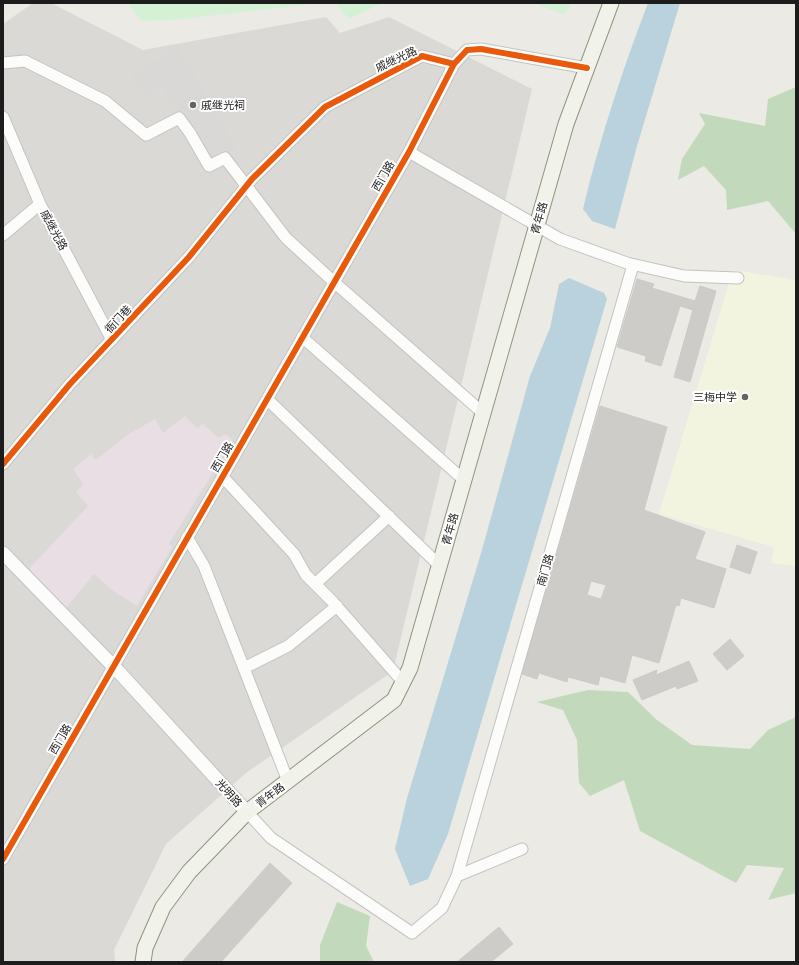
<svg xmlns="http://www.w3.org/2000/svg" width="799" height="965" font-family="'DM Sans','Noto Sans SC',sans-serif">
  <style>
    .residential { fill: #dad9d6 }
    .industrial { fill: #e8dee3 }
    .education { fill: #f3f4e0 }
    .religious { fill: #d9d8d6 }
    .forest { fill: #c3d9bb }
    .park { fill: #d4f1d6 }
    .water { fill: #bad2dd }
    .building { fill: #cdccc8; stroke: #cecbc7; fill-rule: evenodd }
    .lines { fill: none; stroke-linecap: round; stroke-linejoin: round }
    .minor-casing { stroke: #c3c3c1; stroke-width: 13 }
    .tertiary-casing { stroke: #c3c3c1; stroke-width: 15 }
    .secondary-casing { stroke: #90947e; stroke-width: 17 }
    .minor { stroke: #fcfcfb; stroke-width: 11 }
    .tertiary { stroke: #fcfcfb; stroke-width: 13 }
    .secondary { stroke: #f1f2ea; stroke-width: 15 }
    .cycleway-casing { stroke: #fff; stroke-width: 8 }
    .cycleway { stroke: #e8590c; stroke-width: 6 }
    .poi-dot { fill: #646462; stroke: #fff; stroke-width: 1.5 }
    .labels { text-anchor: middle; stroke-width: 4; stroke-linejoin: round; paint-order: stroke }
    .street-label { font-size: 11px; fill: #1c1c1c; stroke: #fff }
    .poi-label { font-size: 11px; fill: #1c1c1c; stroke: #fff; text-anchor: start }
  </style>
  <rect width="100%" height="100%" fill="#ebeae5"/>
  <path class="residential" d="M33,3H51L143,50L326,17L340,33L389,17L532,89L393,671L246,773L166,844L114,950L115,962H3V24Z"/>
  <path class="industrial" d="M185,416L197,428L203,424L219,438L226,434L233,440L169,544L173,546L137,606L112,590L94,574L66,608L26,572L88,506L76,492L83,484L73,469L91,454L96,460L127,435L155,419L163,433Z"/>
  <path class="education" d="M733,270L796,280V566L771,563L774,547L659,514Z"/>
  <path class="religious" d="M178,47L236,148L214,161L209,163L162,87L146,97L132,76Z"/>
  <path class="forest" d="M796,87V234L768,201L727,210L726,190L704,166L678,180L682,159L705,124L699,113L765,126L768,99Z
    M588,690L628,692L657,720L692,745L750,749L768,730L796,717V893L768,900L784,868L747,865L736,883L640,831L624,780L590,796L579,783L577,740L563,710L537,702Z
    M337,902L370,916L366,946L374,962H320V945Z"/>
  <path class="park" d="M128,3H321L172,20L142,21Z
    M335,3H382L349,19Z
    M534,3H571L565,15Z"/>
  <path class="water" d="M648,3H680L637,146L615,229L592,221L583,209C599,141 623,68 648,3Z
    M569,278L604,293L607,299L448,834L428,879L410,886L395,849L407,798L482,550L530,376L550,328L559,284Z"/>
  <path class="building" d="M637,279L654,284L652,288L695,301L700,286L716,291L690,382L674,377L693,310L680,306L661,366L645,361L646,356L617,347Z
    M600,406L667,427L644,510L705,532L695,559L726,569L714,608L681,598L679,606L676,605L659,663L632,655L625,683L600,676L598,685L568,677L567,682L539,673L537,679L522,674ZM591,581L606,585L601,599L587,595Z
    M737,545L757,552L750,574L730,567Z
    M730,639L744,656L727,670L713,654Z
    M689,661L698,681L677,689L676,686L642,700L633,680L657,670L656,675Z
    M270,863L292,883L221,962H182Z
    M499,927L513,944L491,962H457Z"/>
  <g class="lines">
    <defs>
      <path id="minor" d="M3,63L25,61L105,101L146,135L179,118L190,133L209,166L225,158L286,238L334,282L483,413
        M3,117L40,204L112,340
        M409,152L560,239L627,263L684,276L738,278
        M3,235L40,204
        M302,337L464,480
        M267,399L439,565
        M3,464L70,384L189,257L252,179L325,107L422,56L454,64L467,50L481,49L587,68
        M222,476L294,554L306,575L333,602L403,682
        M187,537L204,566L288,781
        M315,584L389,516
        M244,668L288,646L337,606
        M247,812L271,838L412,933L442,908L457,876L522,849
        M3,859L409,152L454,64
        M457,876L633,265"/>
      <path id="tertiary" d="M3,553L118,671L247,812"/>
      <path id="secondary" d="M143,962L145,948L163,907L189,872L247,812L394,700L410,668L566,124L611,3"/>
    </defs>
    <use href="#minor" class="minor-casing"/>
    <use href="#tertiary" class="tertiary-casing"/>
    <use href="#secondary" class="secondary-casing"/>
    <use href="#minor" class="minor"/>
    <use href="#tertiary" class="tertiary"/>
    <use href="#secondary" class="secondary"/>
    <defs>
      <path id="cycleway" d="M3,464L70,384L189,257L252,179L325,107L422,56L454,64L467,50L481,49L587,68
        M3,859L409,152L454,64"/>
    </defs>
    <use href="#cycleway" class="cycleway-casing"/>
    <use href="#cycleway" class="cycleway"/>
  </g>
  <g class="poi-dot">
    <circle cx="193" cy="105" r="4"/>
    <circle cx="745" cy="397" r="4"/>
  </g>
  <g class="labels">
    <g class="street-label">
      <text transform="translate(396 59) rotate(-25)" y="4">戚继光路</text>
      <text transform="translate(383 176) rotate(-60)" y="4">西门路</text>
      <text transform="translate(539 218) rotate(-74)" y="4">青年路</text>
      <text transform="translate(54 230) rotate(62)" y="4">戚继光路</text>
      <text transform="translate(118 319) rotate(-47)" y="4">衙门巷</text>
      <text transform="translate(222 457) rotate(-60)" y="4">西门路</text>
      <text transform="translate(450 529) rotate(-74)" y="4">青年路</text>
      <text transform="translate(545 570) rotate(-74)" y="4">南门路</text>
      <text transform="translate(60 739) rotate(-60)" y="4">西门路</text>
      <text transform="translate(229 793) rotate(48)" y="4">光明路</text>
      <text transform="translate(270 795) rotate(-37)" y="4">青年路</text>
    </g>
    <g class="poi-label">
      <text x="201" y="109">戚继光祠</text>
      <text x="737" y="401" text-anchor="end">三梅中学</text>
    </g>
  </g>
  <rect width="799" height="965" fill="none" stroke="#1c1c1c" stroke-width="8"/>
</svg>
